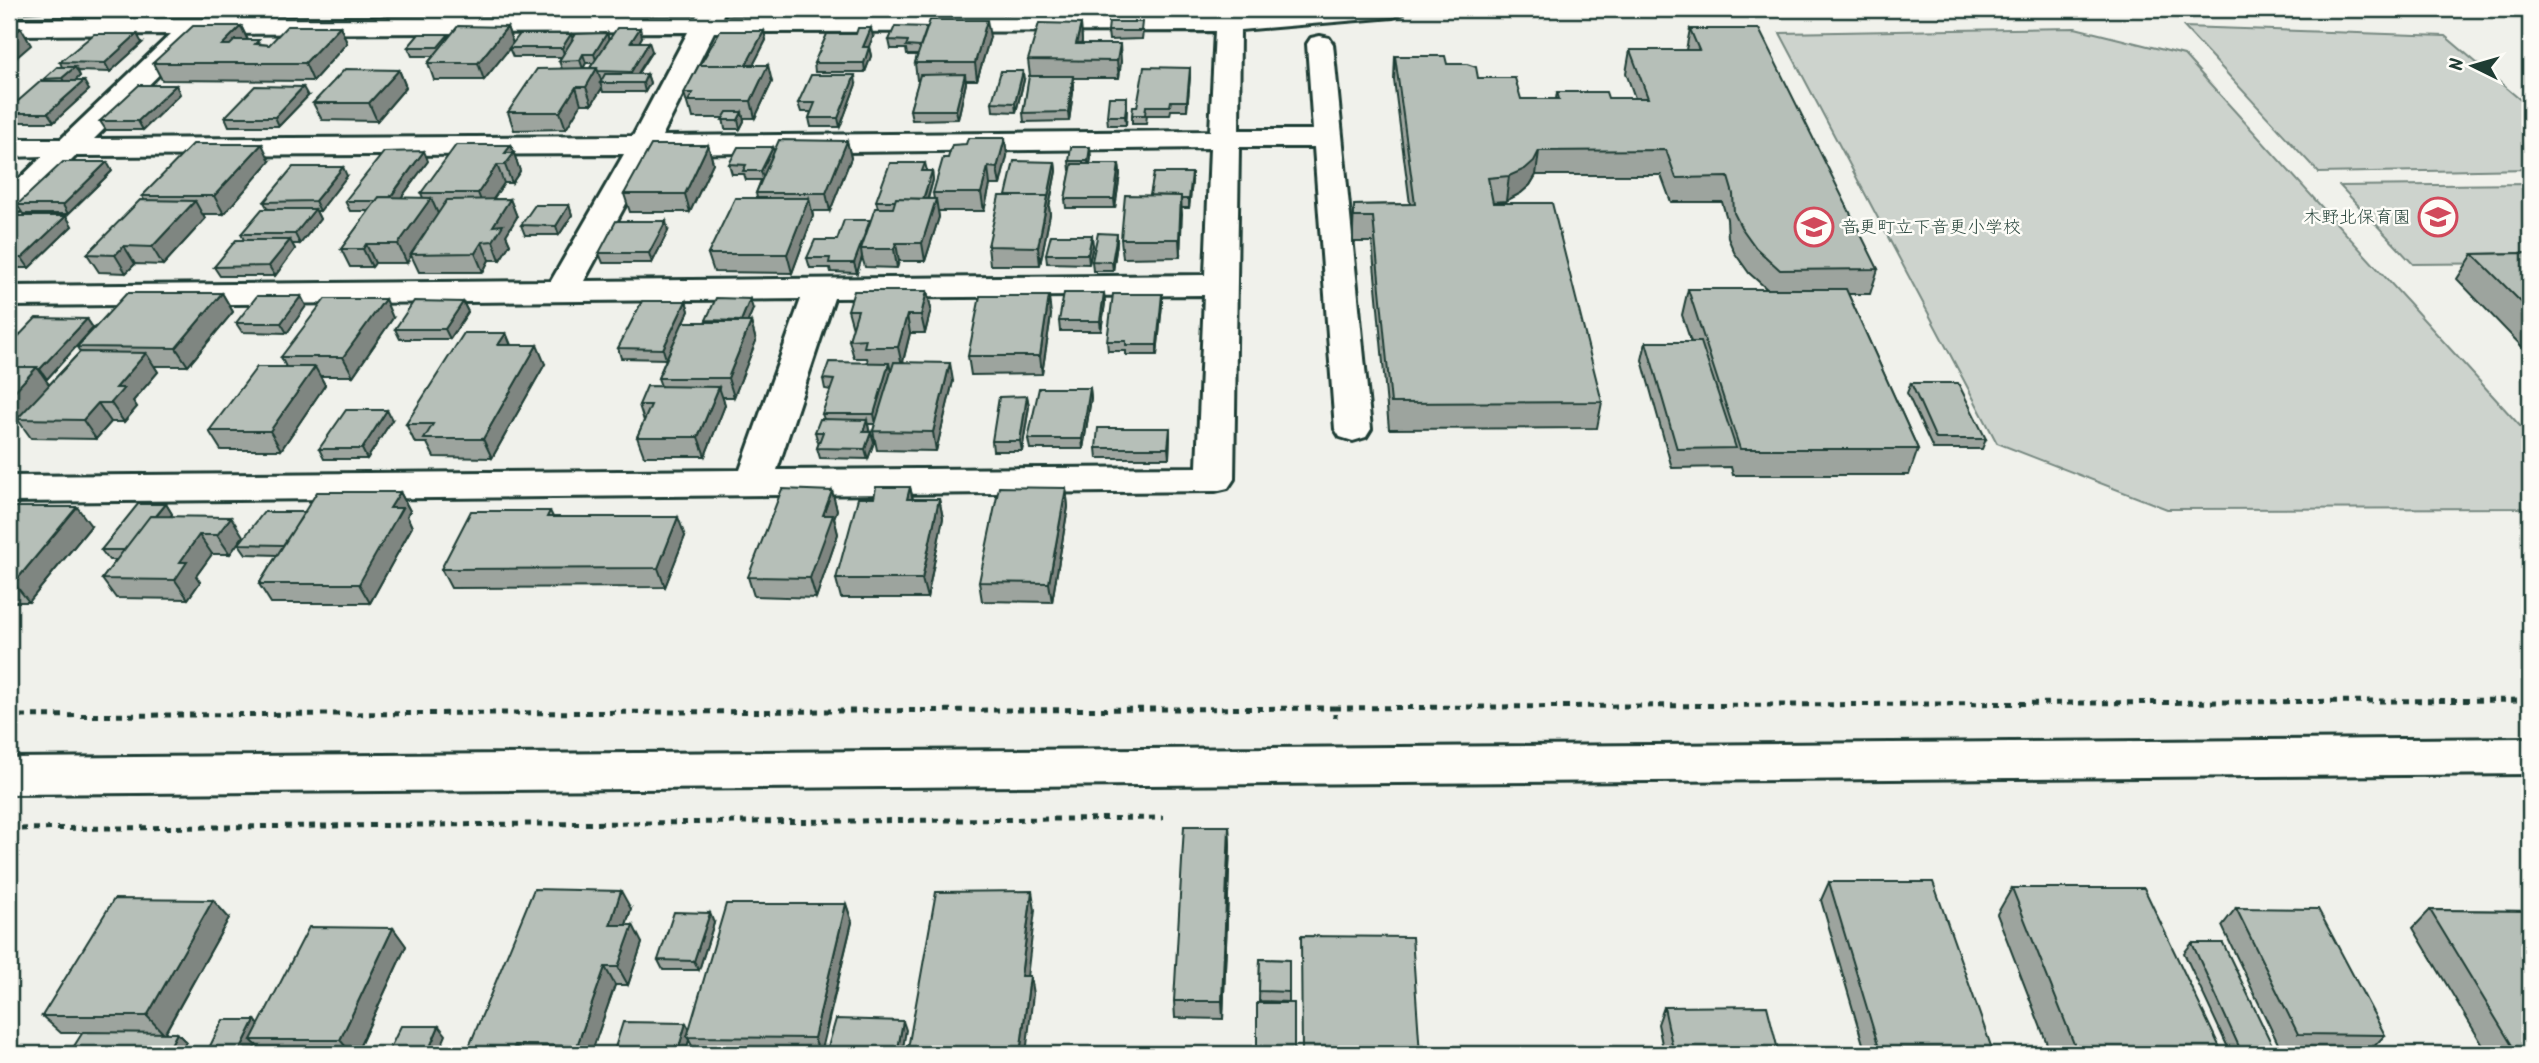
<svg xmlns="http://www.w3.org/2000/svg" width="2539" height="1063" font-family="Kalam,'Klee One',sans-serif">
  <style>
    .green { fill: #cdd3cd; stroke: #768880; stroke-width: 2 }
    .lines { fill: none; stroke-linecap: round; stroke-linejoin: round }
    .minor-casing { stroke: #1f3d34; stroke-width: 6 }
    .path { stroke: #1f3d34; stroke-width: 5; stroke-dasharray: 6 6; stroke-linecap: butt }
    .minor { fill: #fdfcf7; fill-rule: evenodd }
    .wall { fill: #9da49e; stroke: #1f3d34; stroke-width: 2; fill-rule: evenodd }
    .shaded-wall { fill: #7f8681; stroke: #1f3d34; stroke-width: 2 }
    .building { fill: #b6bfb8; stroke: #1f3d34; stroke-width: 2 }
    .labels { text-anchor: middle; stroke-width: 5; stroke-linejoin: round; paint-order: stroke }
    .far-poi-label { font-size: 18px; fill: #1f3d34; stroke: #fdfcf7; text-anchor: end }
  </style>
  <rect width="100%" height="100%" fill="#f0f1eb"/>
  <filter id="ink" filterUnits="userSpaceOnUse"><feTurbulence type="fractalNoise" baseFrequency=".0143" numOctaves="2"/><feDisplacementMap in="SourceGraphic" scale="14" xChannelSelector="R" yChannelSelector="G"/><feConvolveMatrix kernelMatrix="1 2 1 2 8 2 1 2 1" color-interpolation-filters="sRGB"/></filter>
  <g filter="url(#ink)">
    <path class="green" d="M2184,27L2445,36L2530,108V169L2319,173Z
      M2075,28L2184,55L2530,437V508L2167,509L1997,443L1780,33Z
      M2530,184V263L2413,264L2340,186Z"/>
    <g class="lines">
      <defs>
        <path id="minor" d="M701,9H725L722,17L1215,15L1216,9H1240L1241,14L1306,9H1405L1402,14L1393,17L1240,30L1239,130H1313L1307,44L1311,38L1320,36L1329,38L1333,44L1371,429L1366,437L1353,441L1340,437L1335,429L1314,147H1239L1234,479L1228,488L1215,491L9,502V476L740,470L801,299L9,306V286L551,281L624,154L76,156L20,211L9,214V189L43,156L9,157V139H61L171,34L9,35V19L696,17ZM1215,31L1210,131L662,136L714,32ZM688,32L633,136L94,139L200,34ZM1210,148L1205,275L584,281L653,154ZM1204,295L1197,467L777,470L834,298Z
          M2530,738V774L9,794V758Z"/>
      </defs>
      <use href="#minor" class="minor-casing"/>
      <path class="path" d="M1335,708L2530,700
        M9,716L1335,708V718
        M9,829L1163,818"/>
      <use href="#minor" class="minor"/>
    </g>
    <path class="wall" d="M9,9H45L41,12L9,14Z
      M76,9H121L112,16L81,17Z
      M421,9H459L454,15H423Z
      M548,9H583L579,13H550Z
      M738,9H780L778,12H739Z
      M805,9H837L835,14H806Z
      M861,9H894L892,14H862Z
      M906,9H937L936,11H906Z
      M1003,9H1048L1047,13H1004Z
      M1081,24L1082,41V44L1121,61L1119,78H1073L1074,85L1069,121L1024,122L1023,113L1030,76L1028,60Z
      M241,26L248,40L261,44L269,45L340,26L347,43L313,81L162,80L153,63Z
      M507,27L513,43L571,34L573,39L607,33L609,40L642,37L639,42L652,51L637,74H647L650,83L645,92H603L602,88L592,104H581L566,129L514,130L508,112L562,69L559,61L561,57H513L509,48L484,80H434L428,63L433,56H412L408,47L450,36ZM586,63H593L590,68H583Z
      M1690,29L1878,269L1870,294H1848L1918,449L1909,475H1733L1731,467L1672,468L1642,360L1646,342H1691L1682,315L1688,289H1767L1749,273L1734,252L1728,238L1727,219L1722,202H1671L1661,175H1536L1530,185L1521,193L1506,201L1493,202L1602,402L1597,428L1389,429L1372,242H1353V229L1354,205L1410,204L1394,80L1395,56L1447,64L1521,99H1556L1557,92L1608,98H1635L1626,73L1630,50H1686Z
      M764,31L766,40L753,65L772,82L755,118H744V121L740,129H725L723,118H693L691,110H689L684,93Z
      M1108,31H1143L1142,39L1109,40Z
      M873,37L868,47H869L871,56L865,72H815L814,63Z
      M990,37L977,80H966V83L958,119L912,120L910,110L919,80H917L915,63L917,55H907L906,49H891L889,40Z
      M142,43L110,72L78,71L80,76L74,81L89,90L54,122H9V99L15,103L46,81L44,79L62,67L60,62Z
      M1190,68V77L1187,110H1171L1170,115H1147L1146,124H1132V115L1137,107Z
      M399,70L406,87L377,121L322,120L313,103Z
      M1024,80L1016,112L993,111L992,102Z
      M856,84L840,127H811L809,118L811,112H801L798,103Z
      M180,94L143,130H106L100,121Z
      M308,96L279,126H229L225,117Z
      M1127,97V107L1126,125H1108L1107,116Z
      M847,141L851,158L830,211H812L813,216L792,273L714,272L708,254L757,198L756,193L761,180H746L744,174H732L729,164L773,147L774,151Z
      M511,145L520,171L512,183H504L493,199H510L517,217L506,235L510,244L500,260H489L483,272H419L411,255L407,263H375L372,267H350L341,249L369,211H350L345,201L428,161L401,198H423L421,193Z
      M708,145L713,163L690,212H630L624,194Z
      M1007,156L1000,185H990L984,211H938L939,217L925,261H899L897,268L865,267L862,257L857,273L831,272L830,268H810L807,258L870,222L878,208L876,201L925,163L927,171H932L933,180L928,199H934L933,193Z
      M1091,157L1090,164H1119L1120,174L1115,208H1066L1065,199L1071,170H1070L1069,161Z
      M270,161L224,214H203L205,219L163,265L135,264L126,273L99,272L87,254L144,200L142,196Z
      M1055,162L1056,171L1049,207L1050,214L1040,265H990L988,246L1006,196Z
      M112,171L68,214H23L17,205Z
      M347,176L320,211H316L320,219L300,244H292L295,249L275,276H220L214,267L244,240L241,234L268,209L264,202Z
      M1192,182L1189,208H1181L1180,257L1123,258L1121,239Z
      M569,205L572,215L559,235H525L521,225Z
      M66,216L72,226L29,268H9V218Z
      M668,231L652,263H603L599,253Z
      M1117,243L1113,271H1093L1092,261Z
      M1093,245L1089,264L1047,263L1046,254Z
      M2530,253V355L2457,279L2473,254Z
      M927,291L931,309L925,333H910L903,362L953,381L936,451L877,450L873,431L875,424H868L869,430L868,432L874,442L868,459L820,458L817,448L819,442H818L815,432L824,419L822,414L831,390L825,389L823,379L868,362L867,358H854L849,340L853,328L848,310Z
      M222,293L233,312L188,366H154L158,372L133,401L137,407L124,422H111L96,439L31,438L18,420L9,430V346L87,319L93,328L47,379H45L49,385L80,352L77,347Z
      M1104,293L1105,303L1101,331H1060L1059,321Z
      M686,301L689,311L684,322H706V320L753,309L747,322H751L756,341L734,397H723L725,405L705,456H644L637,437L644,421L639,405L661,386L658,378L666,359L621,358L618,348Z
      M463,302L468,312L450,339H400L395,329Z
      M1162,304L1157,355H1126V351H1108L1107,341Z
      M306,306L287,333L242,332L236,323Z
      M1051,315L1042,374L971,375L968,356Z
      M393,318L353,376H320L325,385L281,450H221L209,431L286,367L281,357Z
      M506,333L511,345L545,364L492,458L434,457L427,443H415L406,424Z
      M1911,383L1986,439L1982,449H1933L1907,393Z
      M1090,388L1091,398L1083,449H1030L1028,439Z
      M1027,396L1029,406L1022,451H993L992,441Z
      M392,420L367,459H324L319,449Z
      M1170,428L1169,458H1097L1096,448Z
      M910,487L913,499H939L943,518L927,598H841L836,579L874,498Z
      M1066,488L1068,507L1052,602L982,601L979,582Z
      M832,491L837,510L834,518L838,534L816,598L754,596L748,577Z
      M400,492L410,511L407,516L412,527L370,603H271L259,584L277,555L246,554L239,544Z
      M166,504L172,514L171,516L243,536L230,554H212L196,576L200,582L188,599L116,598L102,579L116,560H109L101,550Z
      M9,507L91,526L29,602H9Z
      M550,511L553,517L685,536L665,587L451,588L441,569Z
      M1229,826L1230,845L1223,1019L1175,1018L1174,1001Z
      M1829,882L1992,1049L1988,1054H1866L1821,900Z
      M2012,888L2223,1054H2051L1997,914Z
      M846,904L852,922L821,1054H696L689,1040L685,1054H613L690,1029Z
      M2236,908L2385,1035L2368,1053L2282,1052L2222,926Z
      M631,909L626,925L642,943L628,985H615L591,1054H466Z
      M2430,910L2530,911V1054H2488L2413,928Z
      M229,918L165,1033H177L186,1042L82,1033H61L42,1016Z
      M714,923L699,970H663L658,960Z
      M393,928L406,946L356,1054H265L256,1045L251,1054H206L255,1020L259,1025Z
      M2192,943L2275,1051L2272,1054H2231L2184,953Z
      M1260,959L1289,960V1002L1259,1001Z
      M1664,1007L1779,1054H1664L1658,1024Z"/>
    <path class="shaded-wall" d="M107,9H121L112,16Z
      M452,9H459L454,15Z
      M987,20L990,37L977,80L975,63Z
      M1081,24L1082,41L1078,61L1076,44Z
      M241,26L249,43L230,62L222,45Z
      M340,26L347,43L313,81L305,63Z
      M507,27L513,44L484,80L478,63Z
      M21,28L31,45L9,64V38Z
      M640,28L642,37L634,51L631,42Z
      M871,28L873,37L865,56L863,47Z
      M764,31L766,40L747,77L744,68Z
      M607,33L609,42L597,63L594,54Z
      M137,34L142,43L110,72L105,63Z
      M571,34L574,43L565,57L562,48Z
      M649,42L652,51L633,81L631,72Z
      M1120,44L1121,61L1119,78L1117,61Z
      M869,47L871,56L865,72L864,63Z
      M583,54L586,63L583,69L580,60Z
      M768,65L772,82L755,118L751,101Z
      M75,67L80,76L68,88L62,78Z
      M597,68L602,83H600L602,88L592,104L586,87Z
      M1190,68V77L1187,110V101Z
      M399,70L406,87L377,121L369,103Z
      M1023,71L1024,80L1016,112L1015,103Z
      M647,74L650,83L645,92L643,83Z
      M965,74L966,83L958,119L956,110Z
      M855,75L856,84L840,127L838,118Z
      M1073,76L1074,85L1069,121L1068,112Z
      M84,81L89,90L54,122L48,113Z
      M176,85L180,94L143,130L138,121Z
      M303,87L308,96L279,126L275,117Z
      M576,87L581,104L566,129L560,112Z
      M1127,97V107L1126,125L1125,116Z
      M13,99L19,109L9,113V103Z
      M742,112L744,121L740,129L738,120Z
      M1005,138L1007,156L1000,185L997,168Z
      M847,141L851,158L830,211L826,193Z
      M262,144L270,161L224,214L214,196Z
      M511,145L520,171L512,183L505,165V153Z
      M708,145L713,163L690,212L685,194Z
      M773,147L776,156L764,181L761,171Z
      M1090,147L1091,157L1089,170L1088,161Z
      M424,151L428,161L392,210L388,201Z
      M1539,151L1536,175L1530,185L1521,193L1506,201L1509,176Z
      M107,162L112,171L68,214L63,205Z
      M1055,162L1056,171L1049,207L1050,214L1040,265L1038,247Z
      M1119,164L1120,174L1115,208L1114,199Z
      M497,165L504,183L485,211L478,193Z
      M343,167L347,176L320,211L315,201Z
      M988,167L990,185L984,211L981,193Z
      M932,171L933,180L924,211L923,201Z
      M1192,173V182L1189,208V199Z
      M1181,196L1182,214L1180,257L1179,239Z
      M431,198L439,216L411,254V255L407,263L398,244Z
      M809,198L813,216L792,273L787,254Z
      M510,199L517,217L506,235L510,244L500,260L493,241V226Z
      M936,199L939,217L925,261L922,243Z
      M195,201L205,219L163,265L152,247Z
      M569,205L572,215L559,235L556,226Z
      M315,209L320,219L300,244L295,234Z
      M66,216L72,226L29,268L22,258Z
      M870,220L861,249L862,257L857,273L854,263Z
      M666,221L668,231L652,263L649,253Z
      M1117,234V243L1113,271L1112,262Z
      M1092,235L1093,245L1089,264L1088,254Z
      M290,240L295,249L275,276L269,266Z
      M482,242L489,260L483,272L475,253Z
      M896,243L899,261L897,268L894,249Z
      M366,244L375,263L372,267L363,249Z
      M124,246L135,264L126,273L115,255Z
      M927,291L931,309L925,333L921,315Z
      M222,293L233,312L188,366L176,348Z
      M1104,293L1105,303L1101,331L1100,321Z
      M1162,294V304L1157,355V345Z
      M301,296L306,306L287,333L281,323Z
      M1049,296L1051,315L1042,374L1040,356Z
      M385,299L393,318L353,376L343,357Z
      M750,299L753,309L744,331L741,321Z
      M686,301L689,311L666,359L663,349Z
      M463,302L468,312L450,339L445,329Z
      M907,315L910,333L902,365L898,347Z
      M87,319L93,328L47,379L40,369Z
      M751,322L756,341L734,397L728,378Z
      M506,333L513,352L498,345Z
      M537,345L545,364L492,458L483,439Z
      M146,353L158,372L133,401L137,407L124,422L111,403L116,388Z
      M889,363L891,372L876,424L874,414Z
      M950,363L953,381L936,451L933,432Z
      M37,367L50,386L17,419L18,420L9,430V397Z
      M315,367L325,385L281,450L270,431Z
      M719,387L725,405L705,456L698,437Z
      M1090,388L1091,398L1083,449L1082,439Z
      M1027,396L1029,406L1022,451L1020,441Z
      M98,403L111,422L96,439L83,420Z
      M387,410L392,420L367,459L362,449Z
      M867,420L869,430L865,442L863,432Z
      M1170,428V438L1169,458L1168,448Z
      M871,432L874,442L868,459L865,449Z
      M910,487L914,506L907,499Z
      M1066,488L1068,507L1052,602L1049,583Z
      M832,491L837,510L834,518L838,534L816,598L810,578L823,515Z
      M400,492L410,511L407,516L412,527L370,603L359,584L390,508Z
      M939,499L943,518L927,598L922,579Z
      M166,504L172,514L137,560L130,550Z
      M77,507L91,526L29,602L14,583Z
      M231,517L243,536L230,554L217,535Z
      M678,517L685,536L665,587L658,568Z
      M199,535L212,554L196,576L200,582L188,599L175,580L180,562Z
      M1229,826L1230,845L1223,1019L1222,1001Z
      M621,891L631,909L620,943L610,925Z
      M1032,891L1035,910L1025,994L1021,976Z
      M213,900L229,918L164,1034L147,1016Z
      M846,904L852,922L820,1054L814,1038Z
      M710,913L714,923L699,970L694,961Z
      M633,925L642,943L628,985L618,967Z
      M393,928L406,946L356,1054H352L340,1040Z
      M9,930L12,934L9,939Z
      M605,967L615,985L591,1054H582L577,1046Z
      M1030,976L1033,994L1026,1054H1020Z
      M255,1020L263,1030L251,1040L256,1045L251,1054H238Z
      M903,1021L906,1030L902,1054H897Z
      M686,1023L691,1032L687,1037L689,1040L685,1054H677Z
      M439,1026L446,1035L438,1054H427Z
      M177,1033L186,1042L180,1054H166Z
      M515,1045L521,1054H511Z"/>
    <path class="building" d="M930,20H987L975,63H915Z
      M1109,22H1142L1141,31H1108Z
      M1039,23L1081,24L1076,44H1120L1117,61L1028,60Z
      M193,26H241L222,45H230L235,40H259L255,44L269,45L287,26H340L305,63H153Z
      M458,26L507,27L478,63H428Z
      M895,26L927,27L920,47L906,46L908,41L889,40Z
      M9,28H21L9,38Z
      M617,28H640L631,42H649L631,72L598,71L597,68H590Z
      M858,28H871L863,47H869L864,63H814L827,34H856Z
      M1690,29H1759L1878,269L1780,270L1756,248L1741,227L1734,213L1733,194L1728,177L1676,178L1666,150L1539,151L1534,161L1525,169L1509,176L1488,178L1493,203H1552L1602,402L1391,403L1373,217H1354V205L1415,204L1395,56H1445L1447,64H1467L1476,67L1478,78H1515L1521,99H1559L1557,92H1606L1608,98H1648L1630,50H1699Z
      M720,31H764L746,65H700Z
      M607,33L594,54H583L580,60L559,61L576,34Z
      M94,34H137L105,63L60,62Z
      M419,34H449L438,47H408Z
      M520,34H571L562,48H509Z
      M699,65H768L751,101H688L693,93H684Z
      M57,67H75L62,78L44,79Z
      M1144,67L1190,68L1187,101H1171L1170,106H1146L1145,115H1132L1133,107H1137Z
      M597,68L586,87H576L560,112H508L537,69Z
      M345,69L399,70L369,103H313Z
      M1001,71H1023L1015,103L992,102Z
      M605,74H647L643,83H600Z
      M965,74L956,110H910L920,75Z
      M811,75H855L838,118H809L815,103H798Z
      M1029,76H1073L1068,112L1023,113Z
      M41,81H84L48,113H9V109Z
      M139,85H176L138,121H100Z
      M255,86L303,87L275,117H225Z
      M1109,97H1127L1125,116H1107Z
      M727,112H742L738,120H722Z
      M968,138H1005L997,168L988,167L981,193H933L943,158H948L952,145L966,144Z
      M779,140L847,141L826,193H756Z
      M193,144H262L214,196H142Z
      M456,145H511L505,153H514L505,165H497L478,193H421Z
      M651,145H708L685,194H624Z
      M738,147H773L761,171H743L746,165L729,164Z
      M1071,147H1090L1088,161H1069Z
      M424,151L390,197H379L377,201H345L384,152Z
      M1014,161L1055,162L1048,197V196H1006Z
      M63,162H107L63,205H17Z
      M890,163H925L922,171H932L923,199L896,198L895,201H876Z
      M1072,164H1119L1114,199H1065Z
      M293,167H343L315,201L264,202Z
      M1154,173H1192L1189,199H1181V196L1150,195Z
      M1125,195L1181,196L1179,239H1121Z
      M999,196H1048L1038,247L988,246Z
      M379,197L431,198L398,244H366L363,249H341Z
      M735,198H809L787,254H708Z
      M896,198L936,199L922,243H896L894,249H861L875,208H893Z
      M510,199L493,226L503,225L493,241L482,242L475,253L411,254L447,200Z
      M140,200L195,201L152,247L124,246L115,255L87,254Z
      M535,205H569L556,226L521,225Z
      M262,209H315L295,234H241Z
      M11,216H66L22,258H9V218Z
      M844,220H870L854,263H829L830,258H807L815,240H837Z
      M616,221H666L649,253H599Z
      M1098,233L1117,234L1112,262L1092,261Z
      M1051,235H1092L1088,254H1046Z
      M236,240H290L269,266L214,267Z
      M2530,253V311L2473,254Z
      M1688,289H1846L1918,449H1740Z
      M854,291H927L921,315H907L898,347H864L866,339L849,340L858,310H848Z
      M127,293H222L176,348L77,347Z
      M1064,293H1104L1100,321H1059Z
      M1113,294H1162L1157,345H1126V341H1107Z
      M257,296H301L281,323H236Z
      M980,296H1049L1040,356H968Z
      M716,298L750,299L741,321L706,320Z
      M325,299H385L343,357H281Z
      M414,301L463,302L445,329H395Z
      M642,301H686L663,349L618,348Z
      M36,318L87,319L40,369H38L37,367H9V346Z
      M683,322H751L728,378H658Z
      M464,333H506L498,345H537L483,439H424L433,424H406Z
      M1646,342H1701L1736,448L1677,449Z
      M80,352L146,353L116,388H124L111,403H98L83,420L17,419Z
      M829,362L889,363L874,414H822L834,380L823,379Z
      M894,362L950,363L933,432L873,431Z
      M9,367H37L9,397Z
      M257,367H315L270,431H209Z
      M1911,383H1958L1986,439H1936Z
      M647,386L719,387L698,437H637L651,405H639Z
      M1039,388H1090L1082,439H1028Z
      M1027,396L1020,441H992L999,397Z
      M346,410H387L362,449H319Z
      M820,419L867,420L863,432H871L865,449L817,448L823,432H815Z
      M1098,428H1170L1168,448H1096Z
      M876,487H910L907,499H939L922,579H836L858,498H874Z
      M999,487L1066,488L1049,583L979,582Z
      M782,489L832,491L823,515H833L810,578L748,577Z
      M317,492H400L390,508H402L359,584H259Z
      M138,504H166L156,516H150L124,550H101Z
      M9,507H77L14,583H9Z
      M471,511H550L547,517H678L658,568L441,569Z
      M264,512H305L283,545L239,544Z
      M150,516L231,517L217,535H199L180,562H187L175,580L102,579Z
      M1184,826H1229L1222,1001H1174Z
      M1829,882H1933L1992,1049L1879,1048Z
      M2012,888H2144L2223,1054H2078Z
      M534,889L621,891L610,925H633L618,967H605L577,1046L515,1045L511,1054H466Z
      M1032,891L1021,976H1030L1020,1054H907L936,892Z
      M114,899L213,900L147,1016H42Z
      M726,904H846L814,1038L687,1037Z
      M2236,908L2318,909L2385,1035L2298,1034Z
      M2430,910L2530,911V1052H2516Z
      M674,912L710,913L694,961L658,960Z
      M309,927L393,928L340,1040H251Z
      M1301,936L1412,937L1420,1054H1302Z
      M2192,943H2223L2275,1051H2241Z
      M1260,959L1289,960V992L1259,991Z
      M1257,1003H1294V1054H1257Z
      M1767,1006L1779,1054H1674L1664,1007Z
      M836,1019L903,1021L897,1054H826Z
      M223,1020H255L238,1054H206Z
      M623,1022L686,1023L677,1054H613Z
      M401,1026H439L427,1054H387Z
      M83,1032L177,1033L166,1054H69Z"/>
  </g>
  <defs>
    <symbol id="school-ring" viewBox="-11 -11 22 22"><circle r="9.5" fill="#fdfcf7" stroke="#d1495b" stroke-width="1.5"/><path d="M0-5L7-2L0 1L-7-2ZM-4 1L0 2.5L4 1V4Q0 6-4 4Z" fill="#d1495b"/></symbol>
  </defs>
  <g fill-rule="evenodd">
    <use href="#school-ring" x="2416" y="195" width="44" height="44"/>
    <use href="#school-ring" x="1792" y="205" width="44" height="44"/>
  </g>
  <g class="labels">
    <g class="far-poi-label">
      <text x="2411" y="223">木野北保育園</text>
      <text x="1841" y="233" text-anchor="start">音更町立下音更小学校</text>
    </g>
  </g>
  <rect width="2539" height="1063" fill="none" stroke="#fdfcf7" stroke-width="35"/>
  <rect x="18" y="18" width="2504" height="1028" fill="none" stroke="#1f3d34" stroke-width="2.5" filter="url(#ink)"/>
  <g transform="translate(2473 66) rotate(275)" stroke="#fdfcf7" stroke-width="5" paint-order="stroke">
  <path d="M0-5L12 26L0 18L-12 26Z" fill="#1f3d34"/>
  <text y="-10" font-size="19" font-weight="bold" text-anchor="middle" fill="#1f3d34">N</text>
  </g>
</svg>
